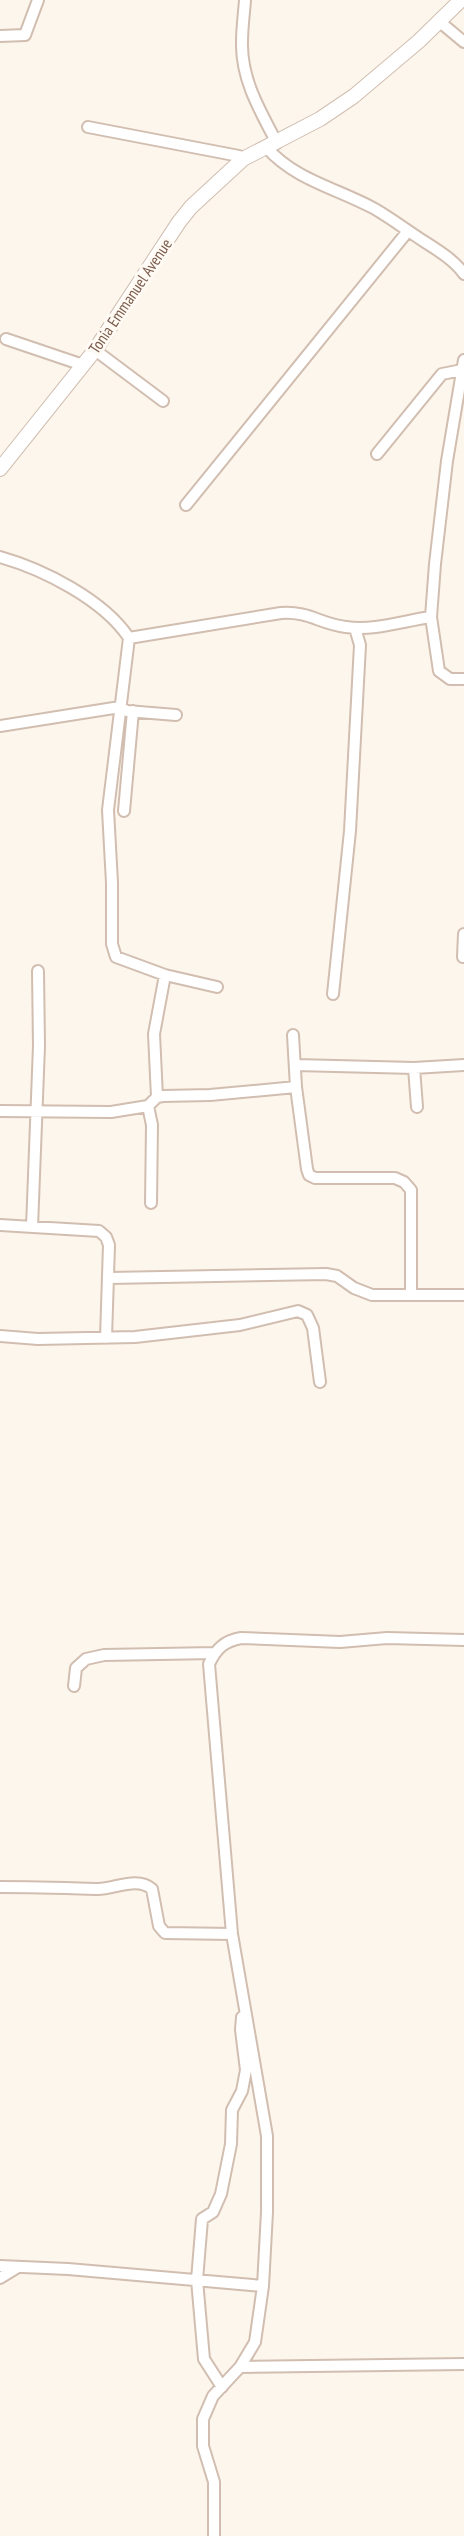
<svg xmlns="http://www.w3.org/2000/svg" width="464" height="2536" font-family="'PT Sans Narrow',sans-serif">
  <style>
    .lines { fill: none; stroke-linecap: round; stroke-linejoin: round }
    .minor-casing { stroke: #d1beb0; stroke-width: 14 }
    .tertiary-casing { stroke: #d1beb0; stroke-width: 16 }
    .minor { stroke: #fff; stroke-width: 10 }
    .tertiary { stroke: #fff; stroke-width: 14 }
    .labels { text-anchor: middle; stroke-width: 6; stroke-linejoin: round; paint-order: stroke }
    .street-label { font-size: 16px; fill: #7a5c4d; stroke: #fffaf3 }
  </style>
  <rect width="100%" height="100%" fill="#fdf6ec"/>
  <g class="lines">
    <defs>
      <path id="minor" d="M245,0C244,14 242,28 242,42C241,79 260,111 277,143
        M440,22L464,42
        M0,36L25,35L38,0
        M88,127L239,156L243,159
        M267,148C295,180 339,189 375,209C392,219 408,231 425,242C439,251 455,261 464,274
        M6,339L83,365
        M95,350L163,401
        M464,360L447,461L435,564L431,617L439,671L450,679H464
        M377,454L442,374L462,370
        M186,505L408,231
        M0,557C43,569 104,600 129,638L108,810L112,883V944L116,957L165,975L154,1034L157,1097
        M129,638L281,613C309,611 320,624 346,627C375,631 402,621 431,617
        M0,726L120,707L127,711L176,715
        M124,811L133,711
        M463,957L464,934
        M165,975L217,987
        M333,994L350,831L360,645L355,628
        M293,1035L296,1087L307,1169L309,1175L315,1178H395L404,1182L411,1190V1294
        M296,1065L414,1068L464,1065
        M414,1068L417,1107
        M148,1106L152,1125L151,1203
        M0,1111L111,1112L148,1106L157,1097L163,1096L210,1095L296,1087
        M0,1225L99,1231L106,1237L109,1245L106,1338
        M32,1227L39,1046L38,971
        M109,1278L326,1274L337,1276L354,1288L372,1295H464
        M0,1336L38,1339L135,1337L240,1325L298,1311L307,1315L313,1328L320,1382
        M74,1686L76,1668L86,1659L104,1655L215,1653
        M0,1887C33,1887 65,1888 98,1889C115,1889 137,1876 152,1889L159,1926L165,1933L232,1934
        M0,2266L68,2269L263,2286
        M0,2278L18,2267
        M240,2367L464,2364
        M222,2387L204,2359L197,2280L202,2219L213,2212L221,2194L231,2144L232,2110L242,2091L246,2070L241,2030L242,2017
        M214,2536V2482L203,2446V2419L213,2396L240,2367L255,2342L263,2286L267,2212V2136L232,1934L209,1664C216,1649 224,1641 241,1638L340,1642L387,1638L464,1640"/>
      <path id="tertiary" d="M0,469L95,350L179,222L191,207L243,159L320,119L354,96L419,41L461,0"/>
    </defs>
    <use href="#minor" class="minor-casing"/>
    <use href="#tertiary" class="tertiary-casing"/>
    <use href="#minor" class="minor"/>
    <use href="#tertiary" class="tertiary"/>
  </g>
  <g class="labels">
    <g class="street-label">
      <text transform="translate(130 296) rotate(-56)" y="6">Tonia Emmanuel Avenue</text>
    </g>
  </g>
</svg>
